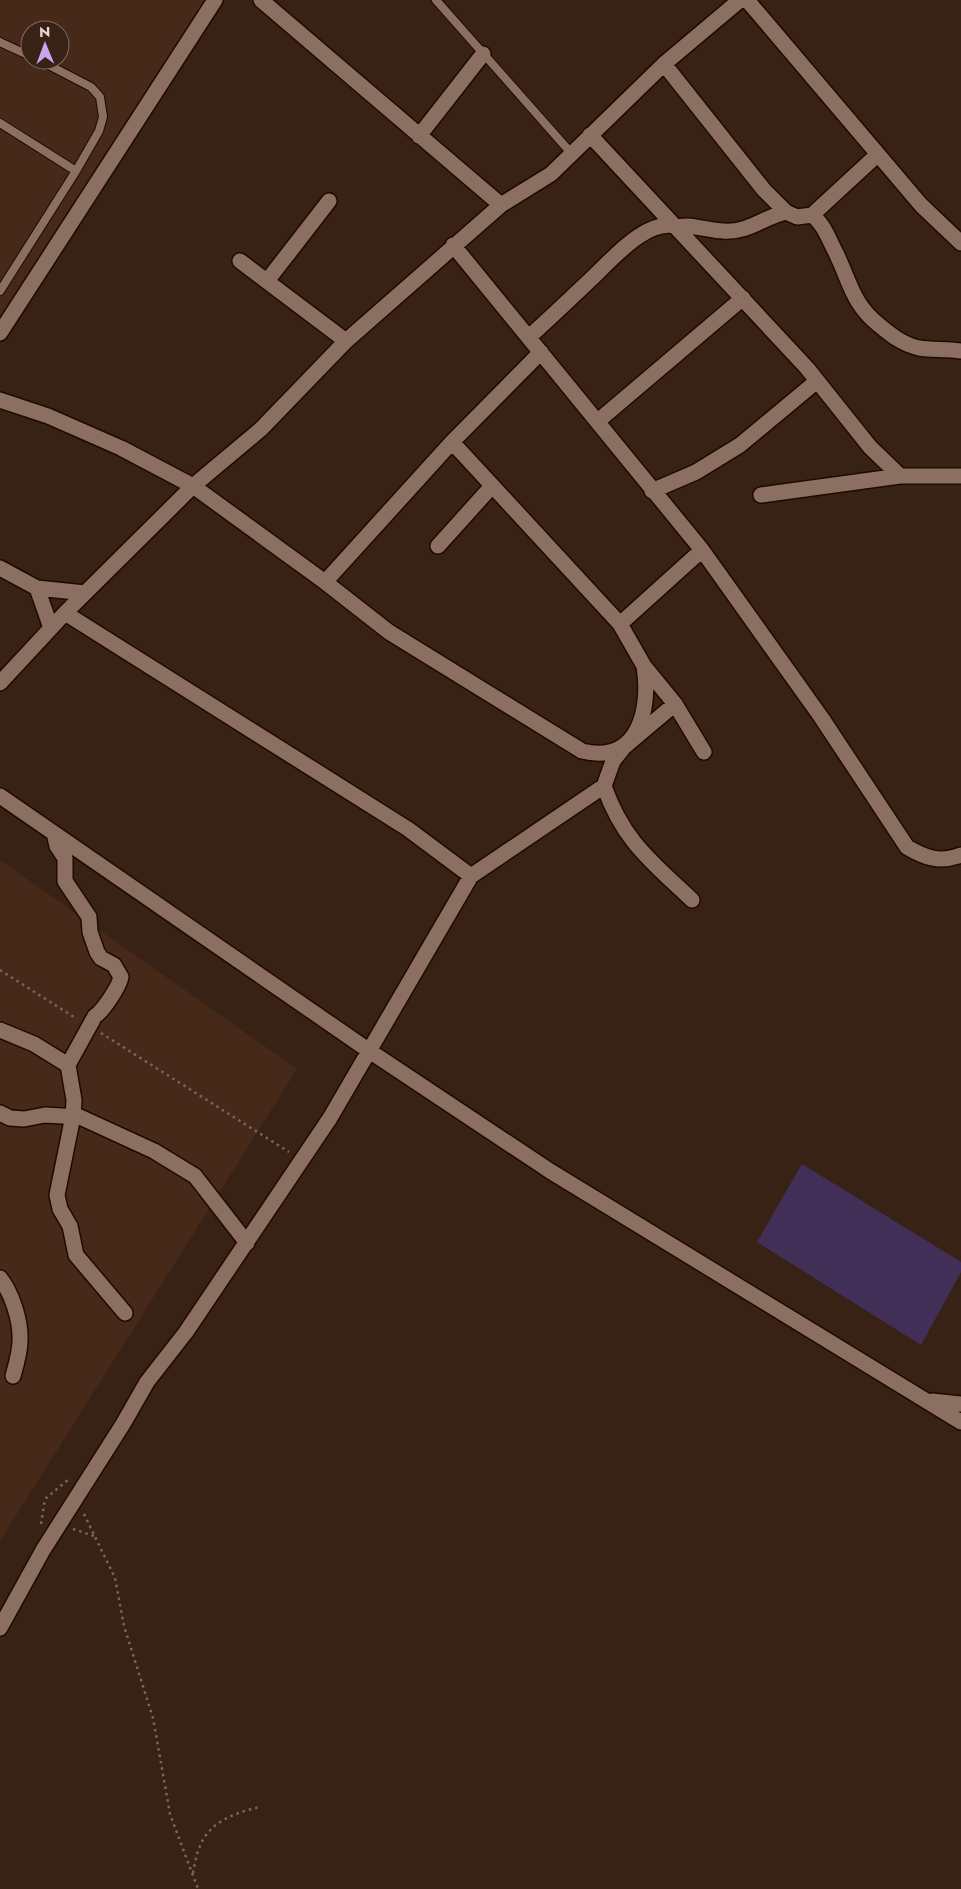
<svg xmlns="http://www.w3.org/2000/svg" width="961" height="1889" font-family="Jost,sans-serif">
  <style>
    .built { fill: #462919; fill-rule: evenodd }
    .building { fill: #412f57 }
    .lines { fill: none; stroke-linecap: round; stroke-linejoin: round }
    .lane-casing { stroke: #1f0a02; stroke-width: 10 }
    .street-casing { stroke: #1f0a02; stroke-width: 18 }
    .path { stroke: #7a665c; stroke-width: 2.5; stroke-dasharray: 2.5 4; stroke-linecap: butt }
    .lane { stroke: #8b6f61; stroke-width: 8 }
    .street { stroke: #8b6f61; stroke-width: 15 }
  </style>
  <rect width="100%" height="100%" fill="#382216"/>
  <path class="built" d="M0,0H207L0,322ZM30,30H60V60H30Z
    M0,860L297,1069L0,1541Z"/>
  <path class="building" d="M802,1164L961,1262V1272L921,1345L757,1242Z"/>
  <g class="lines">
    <defs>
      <path id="lane" d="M436,0L572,154
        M0,42L30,56
        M0,123L76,171
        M0,291L76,171L99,131L103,117L100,97L91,87L39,60"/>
      <path id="street" d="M261,0L501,205
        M747,0L921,205L961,243
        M664,64L764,190L786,212L797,217L812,215L877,155
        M590,135L807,368L870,447L900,476
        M419,136L483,54
        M812,215C824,224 829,240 836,253C850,282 853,305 879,325C891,335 902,344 919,348C932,350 947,349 961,351
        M453,245L702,550L821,717L907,847C925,858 940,863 961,855
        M240,261L346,341
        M267,281L329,201
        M0,333L215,0
        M529,337C549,319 569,300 589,281C609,263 647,216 678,227C688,223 711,231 723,231C748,233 764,217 786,212
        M0,400L48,416L121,448L193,486L325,582L389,632L582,751C638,765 651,710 644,666
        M598,421L743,298
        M452,442L620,624L644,666L675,704L704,752
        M652,491L696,472L740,445L817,381
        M761,495L900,476H961
        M438,546L492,486
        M0,568L37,588L85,593
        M325,582L452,442L541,352
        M37,588L51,628
        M65,613L408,829L471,876
        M620,624L702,550
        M0,683L65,613L193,486L261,429L346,341L501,205L551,174L664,64L740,0
        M604,786C623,841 652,862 692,900
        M0,796L368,1050L550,1171L961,1422
        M54,833L57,846L65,858V881L89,917L90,932L97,952L101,958L114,965L121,977C119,987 103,1011 95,1016L68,1065
        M0,1030L34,1044L68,1065L74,1100L73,1116L57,1195L60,1209L70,1226L76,1255L125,1313
        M0,1113L10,1118L24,1119L45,1115L80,1117L154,1151L195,1176L247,1243
        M0,1278C12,1293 21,1321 20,1341C20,1352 16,1365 13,1376
        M932,1401L961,1404
        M0,1628L43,1550L123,1424L147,1382L186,1332L330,1118L471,876L604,786L613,761L624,747L675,704"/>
    </defs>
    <use href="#lane" class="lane-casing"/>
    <use href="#street" class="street-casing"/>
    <path class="path" d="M0,970L77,1019
      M101,1033L289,1152
      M84,1514L115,1578L124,1626L153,1718L170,1814L198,1889
      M41,1524L45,1499L69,1479
      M73,1529L94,1536
      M193,1873C195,1864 196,1854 200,1846C210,1821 237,1812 260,1807"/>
    <use href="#lane" class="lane"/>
    <use href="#street" class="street"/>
  </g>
  <g transform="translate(45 45) rotate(359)"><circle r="24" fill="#382216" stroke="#7f6b61"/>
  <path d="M0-4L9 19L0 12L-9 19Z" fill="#c7a6ef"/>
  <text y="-8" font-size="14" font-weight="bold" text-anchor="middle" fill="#e9d9d1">N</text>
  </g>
</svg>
